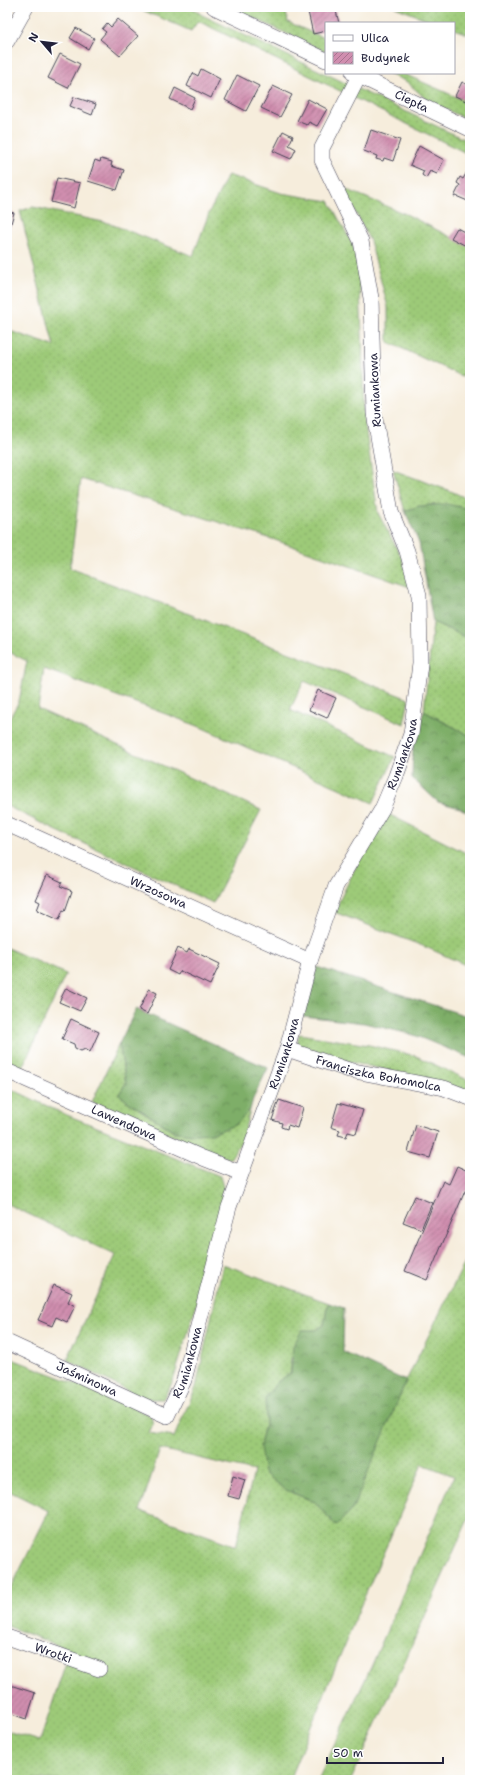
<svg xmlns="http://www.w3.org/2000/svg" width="477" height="1787" font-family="'Shantell Sans',sans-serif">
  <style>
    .grass { fill: url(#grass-dots); stroke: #60765a; fill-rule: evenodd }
    .forest { fill: url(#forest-crowns); stroke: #506852 }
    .building { fill: url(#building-hatch) }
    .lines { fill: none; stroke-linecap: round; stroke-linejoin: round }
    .minor-casing { stroke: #424053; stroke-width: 16 }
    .minor { stroke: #fff; stroke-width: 15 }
    .labels { text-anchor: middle; stroke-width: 4; stroke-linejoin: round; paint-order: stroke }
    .street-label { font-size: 12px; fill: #22223b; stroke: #fff }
  </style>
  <defs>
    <pattern id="grass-dots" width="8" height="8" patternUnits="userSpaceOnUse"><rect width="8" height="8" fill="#9dca78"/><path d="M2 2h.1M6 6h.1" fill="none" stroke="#87ad69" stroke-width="1.8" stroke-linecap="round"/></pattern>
    <pattern id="forest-crowns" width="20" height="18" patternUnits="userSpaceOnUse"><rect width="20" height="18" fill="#7eae68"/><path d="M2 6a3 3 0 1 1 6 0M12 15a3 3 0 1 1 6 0" fill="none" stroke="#678d57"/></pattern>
    <pattern id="building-hatch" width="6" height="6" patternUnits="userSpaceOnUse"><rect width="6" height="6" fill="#d08eaf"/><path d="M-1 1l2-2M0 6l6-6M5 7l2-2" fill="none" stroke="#a87490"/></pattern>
  </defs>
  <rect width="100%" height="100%" fill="#fff"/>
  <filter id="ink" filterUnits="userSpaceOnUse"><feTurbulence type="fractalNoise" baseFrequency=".025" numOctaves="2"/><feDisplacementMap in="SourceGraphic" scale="8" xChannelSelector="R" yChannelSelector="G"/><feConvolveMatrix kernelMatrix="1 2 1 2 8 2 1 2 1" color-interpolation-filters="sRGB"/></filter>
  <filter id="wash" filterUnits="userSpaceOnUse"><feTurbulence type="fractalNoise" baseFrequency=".012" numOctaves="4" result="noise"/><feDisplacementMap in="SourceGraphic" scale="16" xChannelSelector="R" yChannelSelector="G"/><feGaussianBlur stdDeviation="0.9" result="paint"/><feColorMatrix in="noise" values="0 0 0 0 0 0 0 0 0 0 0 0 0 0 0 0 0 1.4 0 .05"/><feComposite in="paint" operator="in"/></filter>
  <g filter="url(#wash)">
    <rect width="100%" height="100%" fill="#f6eddc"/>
    <path class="grass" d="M135,7H191L202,15L470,142V155L198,21L191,31Z
      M230,7H285L288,22L326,39V52Z
      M395,7H470V35L454,29V23H436Z
      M388,73H402L470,103V121L427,100L407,82Z
      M228,175L281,193L329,201L353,245L359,271L362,333L364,418L378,513L403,560L410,587L272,539L81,479L70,568L409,699L404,724L304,681L290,710L395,757L373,803L198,726L44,669L38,709L261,810L213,903L53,829L7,806V723L19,701L27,661L7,651V330L54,346L20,211L33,207L108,223L193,256L209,213Z
      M343,188L408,215L470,247V380L388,342V307L370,241Z
      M393,470L453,492L470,500V509C447,504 427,502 405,511Z
      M433,622L470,639V736L424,711Z
      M386,813L470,855V967L428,948L334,912L361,856Z
      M7,948L66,974L21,1070L7,1063Z
      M299,1034L369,1045L416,1056L470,1081V1091L382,1069L336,1059L297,1045Z
      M119,1044L126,1083L119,1094L128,1102L175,1132L235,1125L250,1110L241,1142L230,1159L210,1152L92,1102Z
      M7,1087L62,1113L220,1176L226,1197L210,1261L173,1381L163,1399H144L67,1360L115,1255L7,1204Z
      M470,1252V1515L379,1719L351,1780H318L372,1665L454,1476L422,1464L360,1607L289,1780H7V1731L40,1741L70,1650L7,1626V1596L49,1511L7,1490V1357L121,1401L151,1416L153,1424L149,1433L174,1437L196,1387L223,1264L329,1303L327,1308L324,1325L316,1330L291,1358V1373L277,1382L266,1399V1419L260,1446L286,1490L315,1502L380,1441L406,1381ZM160,1449L254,1471L236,1546L140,1511Z"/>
    <path class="forest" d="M446,504L470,509V639L433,622L419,543L405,511L419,506Z
      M424,711L470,736V814L460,808L438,802L412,778L413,747Z
      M317,967L470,1017V1058L414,1035L364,1023L303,1016Z
      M136,1009L268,1068L253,1099L250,1110L235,1125L213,1133L194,1134L176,1132L128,1102L119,1094L126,1083L119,1044Z
      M329,1303L344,1308L343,1352L406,1381L352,1510L336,1526L315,1502L286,1490L264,1473L260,1446L266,1419L265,1399L277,1382L291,1373L293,1346L302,1330H316L324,1325L327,1308Z"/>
    <g id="blocks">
      <path class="building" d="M307,7H335L339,23H326V31L313,34Z
        M118,19L138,36L120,56L100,39L106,32L102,29L107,23L111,27Z
        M76,28L94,38L88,49L70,38Z
        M60,54L80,64L68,88L48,78Z
        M201,69L220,79L211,98L187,86L193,73L198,76Z
        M237,75L259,86L246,111L225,100Z
        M462,82L470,86V103L455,96Z
        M273,86L292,95L280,117L261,108Z
        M175,88L195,98L190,109L170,99Z
        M74,97L96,104L92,115L70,106Z
        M308,99L327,109L317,126L309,122L307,125L297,121Z
        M371,130L400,140L393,161L384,158L383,161L376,159L377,156L364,151Z
        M283,131L293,136L289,145L296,149L291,159L273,151Z
        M419,146L444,160L437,174L430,171L426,178L422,175L424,171L410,165Z
        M101,159L112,162L111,166L124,170L117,190L88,181L95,160L100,162Z
        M468,170L470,171V202L456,196L454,197L460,185L457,183L460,177L463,179Z
        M57,178L80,183L74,208L51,202Z
        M7,211L14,213L7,237Z
        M457,228L470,235V248L451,238Z
        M318,690L336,698L327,718L309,710Z
        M47,875L62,882L60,886L72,891L65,911L63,910L59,920L37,910L40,902L36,900Z
        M178,948L187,953L189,949L220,964L210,985L180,971L178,975L168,970Z
        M66,988L87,998L80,1011L59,1002Z
        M149,989L157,993L147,1014L139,1010Z
        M71,1019L99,1032L90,1052L85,1049L81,1051L75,1048L74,1044L62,1039Z
        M279,1100L303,1108L297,1128L288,1125L287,1129L281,1127L282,1123L272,1120Z
        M338,1103L363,1110L356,1134L348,1132L346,1137L338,1135L340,1130L331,1127Z
        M416,1125L438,1132L430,1158L408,1152Z
        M457,1166L470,1172V1193L465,1191L427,1280L405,1271L443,1181L449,1184Z
        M415,1196L432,1203L421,1229L403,1222Z
        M54,1285L72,1293L68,1302L75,1306L67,1322L56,1317L52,1326L38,1320Z
        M233,1476L245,1480L239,1499L228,1496Z
        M7,1684L35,1693L27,1719L7,1712Z"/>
    </g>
  </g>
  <g filter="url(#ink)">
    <use href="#blocks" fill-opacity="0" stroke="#424053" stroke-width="1"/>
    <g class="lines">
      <defs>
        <g id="minor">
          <path d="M214,7L326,60"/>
          <path d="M7,41L26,7"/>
          <path id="s1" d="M353,73L470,129"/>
          <path id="s2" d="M7,824L310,961"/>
          <path id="s3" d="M287,1049L349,1070L444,1088L470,1098"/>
          <path id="s4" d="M7,1071L203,1158L241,1173"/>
          <path id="s5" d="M7,1342L167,1416L184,1380L229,1207L287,1049L310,961L336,886L382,809L396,776L411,734L420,664L419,595L407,551L391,512L374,413L371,298L361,241L322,160V148L359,76"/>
          <path id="s6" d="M7,1637L99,1669"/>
        </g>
      </defs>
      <use href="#minor" class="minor-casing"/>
      <use href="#minor" class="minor"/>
    </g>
  </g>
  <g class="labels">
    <g class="street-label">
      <text dy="4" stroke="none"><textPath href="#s1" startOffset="65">Ciepła</textPath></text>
      <text transform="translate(375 390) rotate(-93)" y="4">Rumiankowa</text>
      <text dy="4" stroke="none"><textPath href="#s5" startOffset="882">Rumiankowa</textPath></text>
      <text dy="4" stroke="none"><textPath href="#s2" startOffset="166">Wrzosowa</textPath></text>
      <text dy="4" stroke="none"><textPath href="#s5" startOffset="558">Rumiankowa</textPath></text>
      <text dy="4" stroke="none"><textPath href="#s3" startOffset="95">Franciszka Bohomolca</textPath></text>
      <text dy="4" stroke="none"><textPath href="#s4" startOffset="128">Lawendowa</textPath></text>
      <text dy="4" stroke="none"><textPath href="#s5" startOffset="234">Rumiankowa</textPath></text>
      <text dy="4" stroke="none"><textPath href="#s5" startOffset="88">Jaśminowa</textPath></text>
      <text dy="4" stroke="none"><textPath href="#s6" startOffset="49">Wrotki</textPath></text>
    </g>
  </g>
  <rect width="477" height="1787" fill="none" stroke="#fff" stroke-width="24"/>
  <rect x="325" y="22" width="130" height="52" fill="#ffffff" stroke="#a7a7b1"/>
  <rect x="333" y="35" width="20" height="6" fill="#ffffff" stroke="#a7a7b1"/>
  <text x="361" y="42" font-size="12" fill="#22223b">Ulica</text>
  <rect x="333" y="52" width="20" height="12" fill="url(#building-hatch)" stroke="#a7a7b1"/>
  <text x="361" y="62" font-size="12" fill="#22223b">Budynek</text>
  <g transform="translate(42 42) rotate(298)" stroke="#ffffff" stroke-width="3" paint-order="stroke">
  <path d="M0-3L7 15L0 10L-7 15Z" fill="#22223b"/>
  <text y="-6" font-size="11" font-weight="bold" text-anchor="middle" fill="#22223b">N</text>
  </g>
  <path d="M327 1757v6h116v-6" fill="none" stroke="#22223b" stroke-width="2"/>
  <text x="333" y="1757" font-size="12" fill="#22223b" stroke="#ffffff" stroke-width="3" paint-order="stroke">50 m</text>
</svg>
